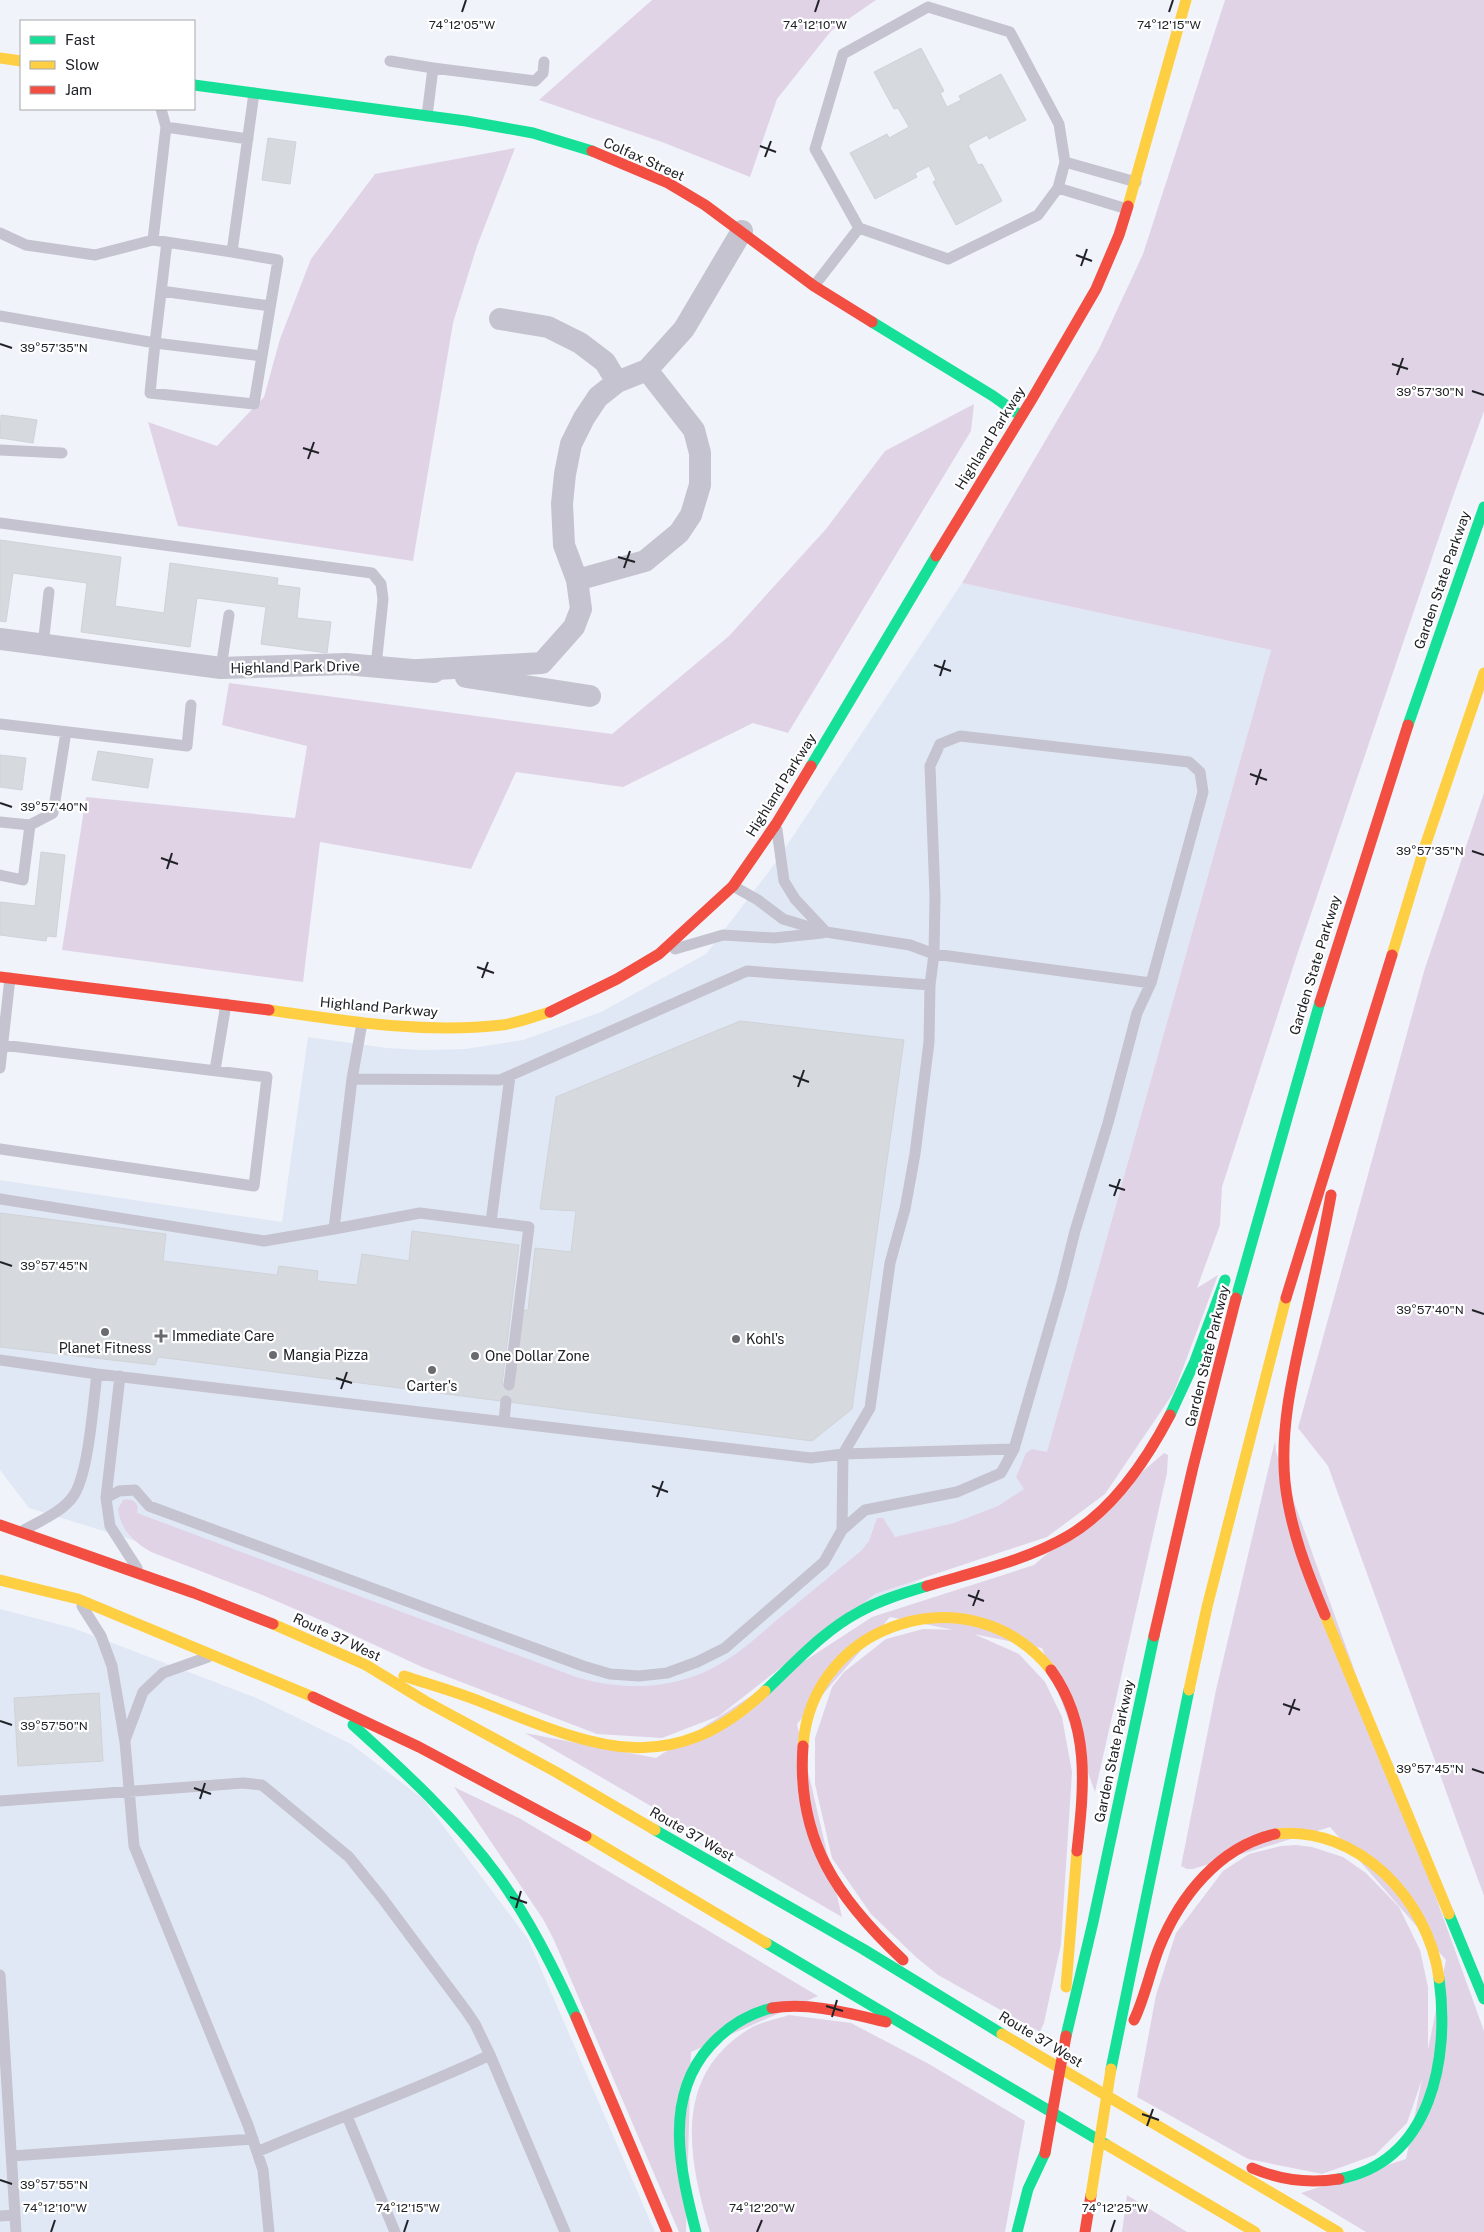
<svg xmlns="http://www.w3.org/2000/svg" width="1484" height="2232" font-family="'Public Sans',sans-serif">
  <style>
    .built { fill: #e1e8f5 }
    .green { fill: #e1d3e6 }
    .building { fill: #d6dadf; stroke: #cfd3d7 }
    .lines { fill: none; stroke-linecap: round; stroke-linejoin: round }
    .lane { stroke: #c4c3cf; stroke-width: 11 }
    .street { stroke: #c4c3cf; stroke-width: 22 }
    .fast { stroke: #16e098; stroke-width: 11 }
    .slow { stroke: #ffcf43; stroke-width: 11 }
    .jam { stroke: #f24e42; stroke-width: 11 }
    .slow-bridge { stroke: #ffcf43; stroke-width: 11 }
    .jam-bridge { stroke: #f24e42; stroke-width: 11 }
    .ticks { fill: none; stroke: #202227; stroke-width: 2 }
    .poi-dot { fill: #696b71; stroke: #fff; stroke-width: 2 }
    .labels { text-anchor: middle; stroke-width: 4.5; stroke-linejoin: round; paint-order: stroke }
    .street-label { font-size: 14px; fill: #202227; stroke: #fff }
    .poi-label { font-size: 14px; fill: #202227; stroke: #fff; text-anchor: start }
    .ticks-label { font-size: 12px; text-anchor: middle; fill: #202227; stroke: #fff; stroke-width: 4.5; stroke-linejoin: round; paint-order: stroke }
  </style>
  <rect width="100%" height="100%" fill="#f0f3fa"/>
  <path class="built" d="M962,583L1271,650L1057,1416L1043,1512L672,1717L136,1541L29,1508L0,1470V1180L282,1222L308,1037L387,1048L423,1050L465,1049L523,1040L601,1012L706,954L773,866Z
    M0,1609L73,1628L259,1699L351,1744L423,1799L528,1939L655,2232H0Z"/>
  <path class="green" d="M652,0H876L831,31L777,99L750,177L662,142L539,100Z
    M1225,0H1484V411L1452,499L1297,955L1222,1187L1220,1225L1197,1288L1218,1275L1174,1392L1105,1494L1047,1537L875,1594L719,1716L662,1738L597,1734L422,1667L332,1625L260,1594L151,1552C133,1541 121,1531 118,1509L123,1500C133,1498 140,1503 137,1513L579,1678C630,1692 683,1689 728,1659C746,1648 762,1632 778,1619C806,1596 833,1574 861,1551L869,1541L877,1518H883L895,1537L954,1523L998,1506L1024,1489L1016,1477L1026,1453L1032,1449L1047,1452L1057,1416L1271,650L962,583L1099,349L1143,254Z
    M515,148L477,246L453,323L413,561L178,526L148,422L217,446L264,397L280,339L311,259L375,174Z
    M974,404L971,431L788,733L753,723L623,787L516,772L471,869L320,842L303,982L62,950L86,797L295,818L307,746L222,725L229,683L612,734L729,636L826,529L885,451Z
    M1484,793V1896L1328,1466L1298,1428L1425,968Z
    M1275,1441L1276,1452L1484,2031V2232H1366L1301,2193L1406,2159L1446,1960L1330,1827L1193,1869H1187L1181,1866L1216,1690Z
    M1164,1453L1168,1455L1167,1473L1095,1792L1042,1648L890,1617L797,1724L842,1917L525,1733L656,1758L872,1617L1034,1565Z
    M923,1629L965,1630L1019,1654L1045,1682L1062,1717L1072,1772L1061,1944L1044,2023L1040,2032L938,1975L917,1958L871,1914L832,1858L815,1784V1738L832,1687L844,1672L886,1639Z
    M454,1787L519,1818L818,1996L691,2052L686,2232H679L554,1940L543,1919Z
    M1296,1845L1312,1847L1343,1857L1366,1873L1399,1907L1420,1950L1428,1987V2062L1407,2123L1375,2155L1322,2174L1248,2159L1137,2097L1156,1995L1176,1933L1223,1871L1249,1854L1281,1846Z
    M789,2015L851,2023L929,2064L1025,2121L1005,2232H710C688,2158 672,2076 749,2029C760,2022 777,2019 789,2015Z
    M1127,2195L1187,2232H1122Z"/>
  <path class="building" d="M921,48L944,91L940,93L947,107L961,100L959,96L1001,74L1026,120L989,139L987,135L968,145L978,165L982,164L1002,201L956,225L933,182L936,180L929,166L915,173L917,177L875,199L850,153L887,134L889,138L909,127L898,108L894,109L874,72Z
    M268,138L296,142L290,184L262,180Z
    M1,415L37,420L33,443L0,438Z
    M0,540L121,557L115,606L164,613L170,563L278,578L277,585L300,588L297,618L331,622L327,653L261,644L266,607L197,598L190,647L81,632L87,583L13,573L6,622L0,621Z
    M98,751L153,759L148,788L92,780Z
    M0,755L26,758L22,790L0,787Z
    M41,852L65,855L56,937L47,936L46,941L0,935V902L35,906Z
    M740,1021L904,1040L852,1409L812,1441L158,1357L155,1365L0,1347V1213L166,1234L163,1261L277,1275L279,1266L318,1271L317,1281L357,1285L362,1254L409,1261L412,1231L519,1245L502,1384L514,1385L524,1310H528L535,1248L571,1252L576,1211L540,1209L556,1097Z
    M99,1693L103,1761L18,1766L14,1698Z"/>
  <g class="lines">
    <path class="lane" d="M928,7L1010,32L1059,124L1065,162L1058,188L1038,215L948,259L859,228L815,149L843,54Z
      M390,61L433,68L427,116
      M433,68L535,81L543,73L544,62
      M166,127L248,139
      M1065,162L1136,182
      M1058,188L1127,209
      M0,233L26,245L95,255L153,240L232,252
      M153,240L166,127L161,109
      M167,242L155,343L262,356
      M814,286L859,228
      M161,291L270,306
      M0,316L155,343L150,393L254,404L278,260L232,252L254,93
      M0,450L62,453
      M0,523L372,573L381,584L383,599L376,666
      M43,645L49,592
      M221,668L229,615
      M0,724L187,746L191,705
      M0,822L30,825L53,813L66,732
      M777,830L784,881L795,899L825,931
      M0,875L23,880L30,825
      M733,886L758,900L783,919L826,932L910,945L934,954L1151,983
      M675,949L723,935L774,938L822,933
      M0,1068L10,978
      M215,1070L226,1004
      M352,1079L500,1080L747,971L930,985
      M0,1149L254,1186L267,1077L2,1045
      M0,1199L264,1241L334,1229L352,1079L362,1023
      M491,1222L510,1076
      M334,1229L420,1213L529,1227L509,1385
      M0,1360L97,1374L811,1458L843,1454L1014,1449
      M120,1376L106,1498L110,1526L137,1568
      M504,1421L506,1401
      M106,1498L119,1491L135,1490L149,1506L583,1666L610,1674L639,1676L667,1673L697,1662L725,1648L824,1562L842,1530L843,1454L870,1408L890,1263L905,1209L915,1154L929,1042L930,985L934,954L935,896L930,766L940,744L960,736L1189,762L1200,772L1203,792L1151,983L1137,1013L1108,1123L1075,1231L1061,1287L1014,1449L1001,1473L957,1492L865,1510L842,1530
      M24,1530C40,1521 64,1511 74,1495C89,1471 93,1404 97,1374
      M82,1606L101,1636L112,1666L125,1742L134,1846L248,2125L263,2170L269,2232
      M125,1740L143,1692L163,1673L208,1657
      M0,1801L243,1783L262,1785L349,1857L382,1898L467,2012L475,2024L490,2055L565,2232
      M0,1975L16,2232
      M347,2116L395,2232
      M257,2152C334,2119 414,2091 490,2055
      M12,2156L253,2139
      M0,2216L15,2215"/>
    <path class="street" d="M500,319L548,327L580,343L605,362L617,382
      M577,580L645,561L679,533L691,515L700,485V453L694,430L647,370
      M0,639L221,668L346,664L434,672
      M419,670L542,663L574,627L581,609L577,580L564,545L562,504L565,474L571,444L584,418L598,397L617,382L647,370L684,329L742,231
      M466,677L590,696"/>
    <path class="fast" d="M194,85L466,121L533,133L592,151
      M872,322L993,396L1021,416
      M1408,725L1484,507
      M811,766L936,556
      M1236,1298L1320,1002
      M1170,1415L1195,1361L1225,1280
      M765,1691C795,1663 823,1631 859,1612C880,1600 904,1593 927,1586
      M353,1725C405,1772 457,1820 498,1876C530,1920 554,1968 576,2017
      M655,1830L863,1949L1002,2034
      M1449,1914L1484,1999
      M766,1943L1107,2145
      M1066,2036L1093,1922L1154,1636
      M1111,2069L1189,1690
      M1339,2179C1432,2161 1450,2058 1439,1978
      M696,2232C680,2170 663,2098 710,2046C727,2027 747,2014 772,2008
      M1017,2232L1028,2189L1045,2153"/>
    <path class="slow" d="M0,58L21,61
      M1128,206L1186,0
      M1392,955L1424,849L1484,673
      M269,1010C346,1021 423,1034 502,1025C518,1023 535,1016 550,1012
      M0,1580L78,1599L313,1697
      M1325,1615L1449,1914
      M273,1624L366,1665L425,1701L556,1772L655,1830
      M404,1676C431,1685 457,1692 484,1703C592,1746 668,1782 765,1691
      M1189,1690L1207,1607L1286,1298
      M803,1746C812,1620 973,1572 1051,1670
      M1275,1834C1358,1825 1428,1899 1439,1978
      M586,1836L766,1943
      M1066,1987L1077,1851
      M1002,2034L1338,2232
      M1107,2145L1255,2232"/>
    <path class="jam" d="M592,151L668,183L705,205L814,286L872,322
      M936,556L1032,399L1096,289L1119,235L1128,206
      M0,977L269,1010
      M1320,1002L1408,725
      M550,1012L617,979L659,954L733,886L776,824L811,766
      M1286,1298L1392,955
      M0,1525L194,1593L273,1624
      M927,1586C974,1572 1025,1561 1068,1536C1114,1509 1146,1461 1170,1415
      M1325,1615C1307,1572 1290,1529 1285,1482C1280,1430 1292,1378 1303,1328C1313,1284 1323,1240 1331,1195
      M1154,1636L1193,1467L1236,1298
      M1051,1670C1091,1726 1084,1787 1077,1851
      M313,1697L419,1747L586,1836
      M803,1746C796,1840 838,1899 903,1960
      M772,2008C810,2002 848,2013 886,2022
      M576,2017L667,2232
      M1134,2020C1145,1997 1150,1971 1159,1948C1180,1896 1219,1847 1275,1834
      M1252,2168C1280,2180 1308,2184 1339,2179
      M1085,2232L1091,2195"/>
    <path class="slow-bridge" d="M1091,2195L1111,2069"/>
    <path class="jam-bridge" d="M1045,2153L1066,2036"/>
  </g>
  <path class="ticks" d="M462,12L466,0M815,12L819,0M1169,12L1173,0M760,146L776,152M765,157L771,141M1076,255L1092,261M1081,266L1087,249M0,344L12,348M1392,364L1408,369M1397,375L1403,358M1472,391L1484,395M303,448L319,453M308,459L314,442M618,557L635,562M624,568L630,551M934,665L951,671M940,676L945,660M1250,774L1267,780M1256,785L1261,769M0,803L12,807M1472,851L1484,855M161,858L178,864M167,869L172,853M477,967L494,973M482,978L488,962M793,1076L809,1082M798,1087L804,1070M1109,1185L1125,1190M1114,1196L1120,1179M0,1262L12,1266M1472,1310L1484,1314M336,1378L352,1383M341,1389L347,1372M652,1486L668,1492M657,1497L663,1481M968,1595L984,1601M973,1606L979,1590M1283,1704L1300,1710M1289,1715L1295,1699M0,1721L12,1725M1472,1769L1484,1773M194,1788L211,1794M200,1799L205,1783M510,1897L527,1903M516,1908L521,1891M826,2006L843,2011M832,2017L837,2000M1142,2114L1159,2120M1147,2126L1153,2109M0,2180L12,2184M51,2232L55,2220M404,2232L408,2220M757,2232L762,2220M1111,2232L1115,2220"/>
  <g class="poi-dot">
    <circle cx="105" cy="1332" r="5"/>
    <path d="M158.5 1328.5h5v5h5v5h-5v5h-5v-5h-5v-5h5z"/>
    <circle cx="736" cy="1339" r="5"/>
    <circle cx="273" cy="1355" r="5"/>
    <circle cx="475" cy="1356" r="5"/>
    <circle cx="432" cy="1370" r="5"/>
  </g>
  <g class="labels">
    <g class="street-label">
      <text transform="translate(644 159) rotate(24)" y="5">Colfax Street</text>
      <text transform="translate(990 438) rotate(-58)" y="5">Highland Parkway</text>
      <text transform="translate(1442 580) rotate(-71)" y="5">Garden State Parkway</text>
      <text transform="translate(295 667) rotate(-1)" y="5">Highland Park Drive</text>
      <text transform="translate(781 785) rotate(-58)" y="5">Highland Parkway</text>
      <text transform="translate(1315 965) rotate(-73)" y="5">Garden State Parkway</text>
      <text transform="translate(379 1007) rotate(5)" y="5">Highland Parkway</text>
      <text transform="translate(1207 1356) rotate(-76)" y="5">Garden State Parkway</text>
      <text transform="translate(337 1637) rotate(25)" y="5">Route 37 West</text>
      <text transform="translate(1114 1751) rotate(-78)" y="5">Garden State Parkway</text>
      <text transform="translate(692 1834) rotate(30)" y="5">Route 37 West</text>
      <text transform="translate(1041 2039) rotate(31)" y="5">Route 37 West</text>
    </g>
    <g class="poi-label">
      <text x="172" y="1341">Immediate Care</text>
      <text x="746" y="1344">Kohl's</text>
      <text x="105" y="1353" text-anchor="middle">Planet Fitness</text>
      <text x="283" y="1360">Mangia Pizza</text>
      <text x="485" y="1361">One Dollar Zone</text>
      <text x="432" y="1391" text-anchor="middle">Carter's</text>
    </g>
  </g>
  <g class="ticks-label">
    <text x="462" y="29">74°12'05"W</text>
    <text x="1169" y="29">74°12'15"W</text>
    <text x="815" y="29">74°12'10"W</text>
    <text x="54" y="352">39°57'35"N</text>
    <text x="1430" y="396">39°57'30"N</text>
    <text x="54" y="811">39°57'40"N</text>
    <text x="1430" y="855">39°57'35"N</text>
    <text x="54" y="1270">39°57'45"N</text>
    <text x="1430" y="1314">39°57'40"N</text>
    <text x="54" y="1730">39°57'50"N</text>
    <text x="1430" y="1773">39°57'45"N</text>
    <text x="54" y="2189">39°57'55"N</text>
    <text x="55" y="2212">74°12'10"W</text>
    <text x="408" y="2212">74°12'15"W</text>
    <text x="762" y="2212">74°12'20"W</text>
    <text x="1115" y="2212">74°12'25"W</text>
  </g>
  <rect x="20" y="20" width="175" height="90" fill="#ffffff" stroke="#a6a7a9"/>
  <rect x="30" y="36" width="25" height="8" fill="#16e098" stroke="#a6a7a9"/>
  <text x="65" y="45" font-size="15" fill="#202227">Fast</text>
  <rect x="30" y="61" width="25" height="8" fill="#ffcf43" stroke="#a6a7a9"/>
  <text x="65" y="70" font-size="15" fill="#202227">Slow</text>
  <rect x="30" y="86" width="25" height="8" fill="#f24e42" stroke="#a6a7a9"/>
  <text x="65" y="95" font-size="15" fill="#202227">Jam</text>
</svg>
